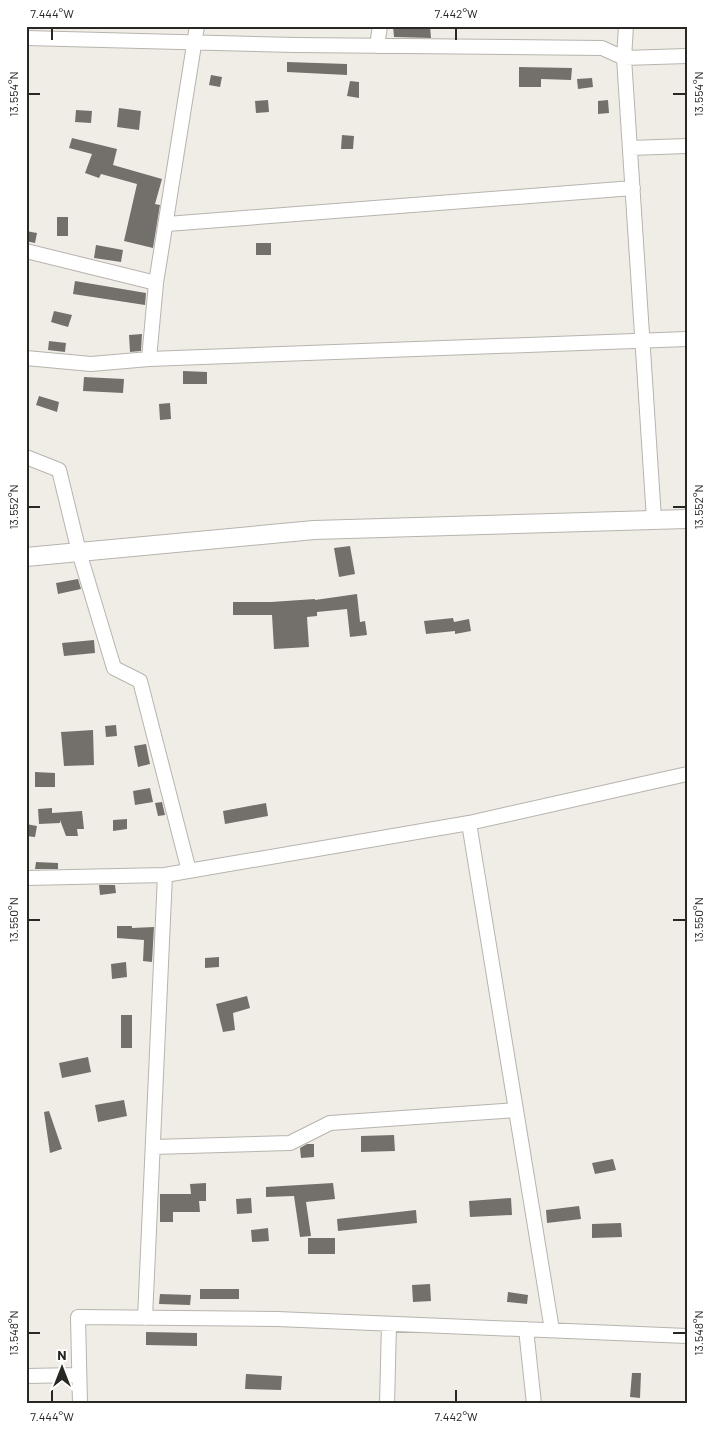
<svg xmlns="http://www.w3.org/2000/svg" width="713" height="1430" font-family="Barlow,sans-serif">
  <style>
    .building { fill: #73706b }
    .lines { fill: none; stroke-linecap: round; stroke-linejoin: round }
    .minor-casing { stroke: #b7b4ae; stroke-width: 16 }
    .tertiary-casing { stroke: #b7b4ae; stroke-width: 20 }
    .minor { stroke: #fff; stroke-width: 14 }
    .tertiary { stroke: #fff; stroke-width: 18 }
    .ticks { fill: none; stroke: #282724; stroke-width: 2 }
    .neatline { fill: none; stroke: #282724; stroke-width: 2 }
    .ticks-label { font-size: 12px; text-anchor: middle; fill: #282724 }
  </style>
  <rect width="100%" height="100%" fill="#f0ede6"/>
  <path class="building" d="M393,26H430L431,38L394,37Z
    M287,62L347,64V75L287,72Z
    M519,67L572,68L571,80L541,79V87H519Z
    M211,75L222,77L220,87L209,85Z
    M592,78L593,87L578,89L577,79Z
    M350,81L359,82V98L347,96Z
    M268,100L269,112L256,113L255,101Z
    M608,100L609,113L598,114V101Z
    M119,108L141,111L139,130L117,127Z
    M76,110L92,111L91,123L75,122Z
    M342,135L354,136L353,149H341Z
    M72,138L117,149L113,165L162,179L155,204L160,205L153,248L124,241L137,184L101,174L99,178L85,173L92,154L69,148Z
    M57,217H68V236H57Z
    M26,231L37,233L35,243L26,241Z
    M256,243H271V255H256Z
    M96,245L123,250L121,262L94,258Z
    M75,281L146,293L145,305L73,294Z
    M54,311L72,315L68,327L51,322Z
    M142,334L141,351L130,352L129,335Z
    M49,341L66,343L65,352L48,350Z
    M183,371L207,372V384H183Z
    M84,377L124,379L123,393L83,391Z
    M39,396L59,402L57,412L36,405Z
    M170,403L171,419L160,420L159,404Z
    M350,546L355,574L339,577L334,548Z
    M78,579L81,589L58,594L56,583Z
    M357,594L360,622L365,621L367,635L350,637L347,609L317,612V616L307,617L309,647L274,649L272,615H233V602H271L315,599V600Z
    M453,618L454,622L469,619L471,631L455,634V631L426,634L424,621Z
    M94,640L95,653L64,656L62,643Z
    M116,725L117,736L106,737L105,726Z
    M93,730L94,765L64,766L61,732Z
    M146,744L150,764L138,767L134,746Z
    M35,772L55,773V787H35Z
    M150,788L153,802L135,805L133,791Z
    M162,802L165,815L158,816L155,803Z
    M266,803L268,816L225,824L223,811Z
    M52,808V813L82,811L84,829H77L78,836H66L60,820V823L39,824L38,809Z
    M127,819V829L113,831V820Z
    M26,824L37,826L35,837L26,836Z
    M36,862L58,863V869H35Z
    M99,885H115L116,893L100,895Z
    M117,926H132V928L154,927L152,962L143,961L144,940L117,938Z
    M219,957V967L205,968V958Z
    M126,962L127,977L112,979L111,964Z
    M247,996L250,1008L233,1013L235,1030L223,1032L216,1004Z
    M121,1015H132V1048H121Z
    M88,1057L91,1072L62,1078L59,1063Z
    M124,1100L127,1116L98,1122L95,1105Z
    M49,1111L62,1149L50,1153L44,1112Z
    M394,1135L395,1151L361,1152V1136Z
    M307,1144H314V1157L301,1158L300,1148Z
    M613,1159L616,1170L595,1174L592,1163Z
    M206,1183V1201H199L200,1212H173V1222H160V1194H191L190,1184Z
    M333,1183L335,1199L306,1202L311,1236L300,1237L294,1196L266,1197V1187Z
    M251,1198L252,1213L237,1214L236,1199Z
    M511,1198L512,1215L470,1217L469,1201Z
    M579,1206L581,1219L547,1223L546,1210Z
    M416,1210L417,1223L338,1231L337,1219Z
    M621,1223L622,1237L592,1238V1224Z
    M268,1228L269,1241L252,1242L251,1230Z
    M308,1238H335V1254H308Z
    M430,1284L431,1301L413,1302L412,1285Z
    M200,1289H239V1299H200Z
    M508,1292L528,1295L527,1304L507,1302Z
    M160,1294L191,1295L190,1305L159,1304Z
    M146,1332L197,1333V1346L146,1345Z
    M632,1373H641L640,1398L630,1397Z
    M246,1374L282,1376L281,1390L245,1389Z"/>
  <g class="lines">
    <defs>
      <path id="minor" d="M626,26L624,58L654,519
        M26,38L295,45L602,48L624,58L687,56
        M377,46L380,26
        M630,148L687,146
        M167,224L633,188
        M26,251L156,283
        M26,358L91,364L149,359L687,339
        M149,359L156,283L197,26
        M26,457L59,470L79,552L114,668L140,681L189,871
        M469,823L552,1330
        M26,878L165,875L469,823L687,774
        M153,1147L290,1143L330,1123L516,1110
        M145,1318L165,875
        M526,1329L534,1404
        M26,1376L79,1375
        M80,1404L78,1317L277,1319L687,1336
        M387,1404L389,1324"/>
      <path id="tertiary" d="M26,557L314,530L687,519"/>
    </defs>
    <use href="#minor" class="minor-casing"/>
    <use href="#tertiary" class="tertiary-casing"/>
    <use href="#minor" class="minor"/>
    <use href="#tertiary" class="tertiary"/>
  </g>
  <path class="ticks" d="M52,28V40M456,28V40M28,94H40M673,94H686M28,507H40M673,507H686M28,920H40M673,920H686M28,1333H40M673,1333H686M52,1390V1402M456,1390V1402"/>
  <rect width="713" height="1430" fill="none" stroke="#ffffff" stroke-width="55"/>
  <g transform="translate(62 1368)" stroke="#ffffff" stroke-width="4" paint-order="stroke">
  <path d="M0-4L9 19L0 12L-9 19Z" fill="#282724"/>
  <text y="-8" font-size="14" font-weight="bold" text-anchor="middle" fill="#282724">N</text>
  </g>
  <rect x="28" y="28" width="658" height="1374" class="neatline"/>
  <g class="ticks-label">
    <text x="52" y="18">7.444°W</text>
    <text x="456" y="18">7.442°W</text>
    <text transform="translate(14 94) rotate(-90)" y="4">13.554°N</text>
    <text transform="translate(699 94) rotate(-90)" y="4">13.554°N</text>
    <text transform="translate(14 507) rotate(-90)" y="4">13.552°N</text>
    <text transform="translate(699 507) rotate(-90)" y="4">13.552°N</text>
    <text transform="translate(14 920) rotate(-90)" y="4">13.550°N</text>
    <text transform="translate(699 920) rotate(-90)" y="4">13.550°N</text>
    <text transform="translate(14 1333) rotate(-90)" y="4">13.548°N</text>
    <text transform="translate(699 1333) rotate(-90)" y="4">13.548°N</text>
    <text x="52" y="1421">7.444°W</text>
    <text x="456" y="1421">7.442°W</text>
  </g>
</svg>
